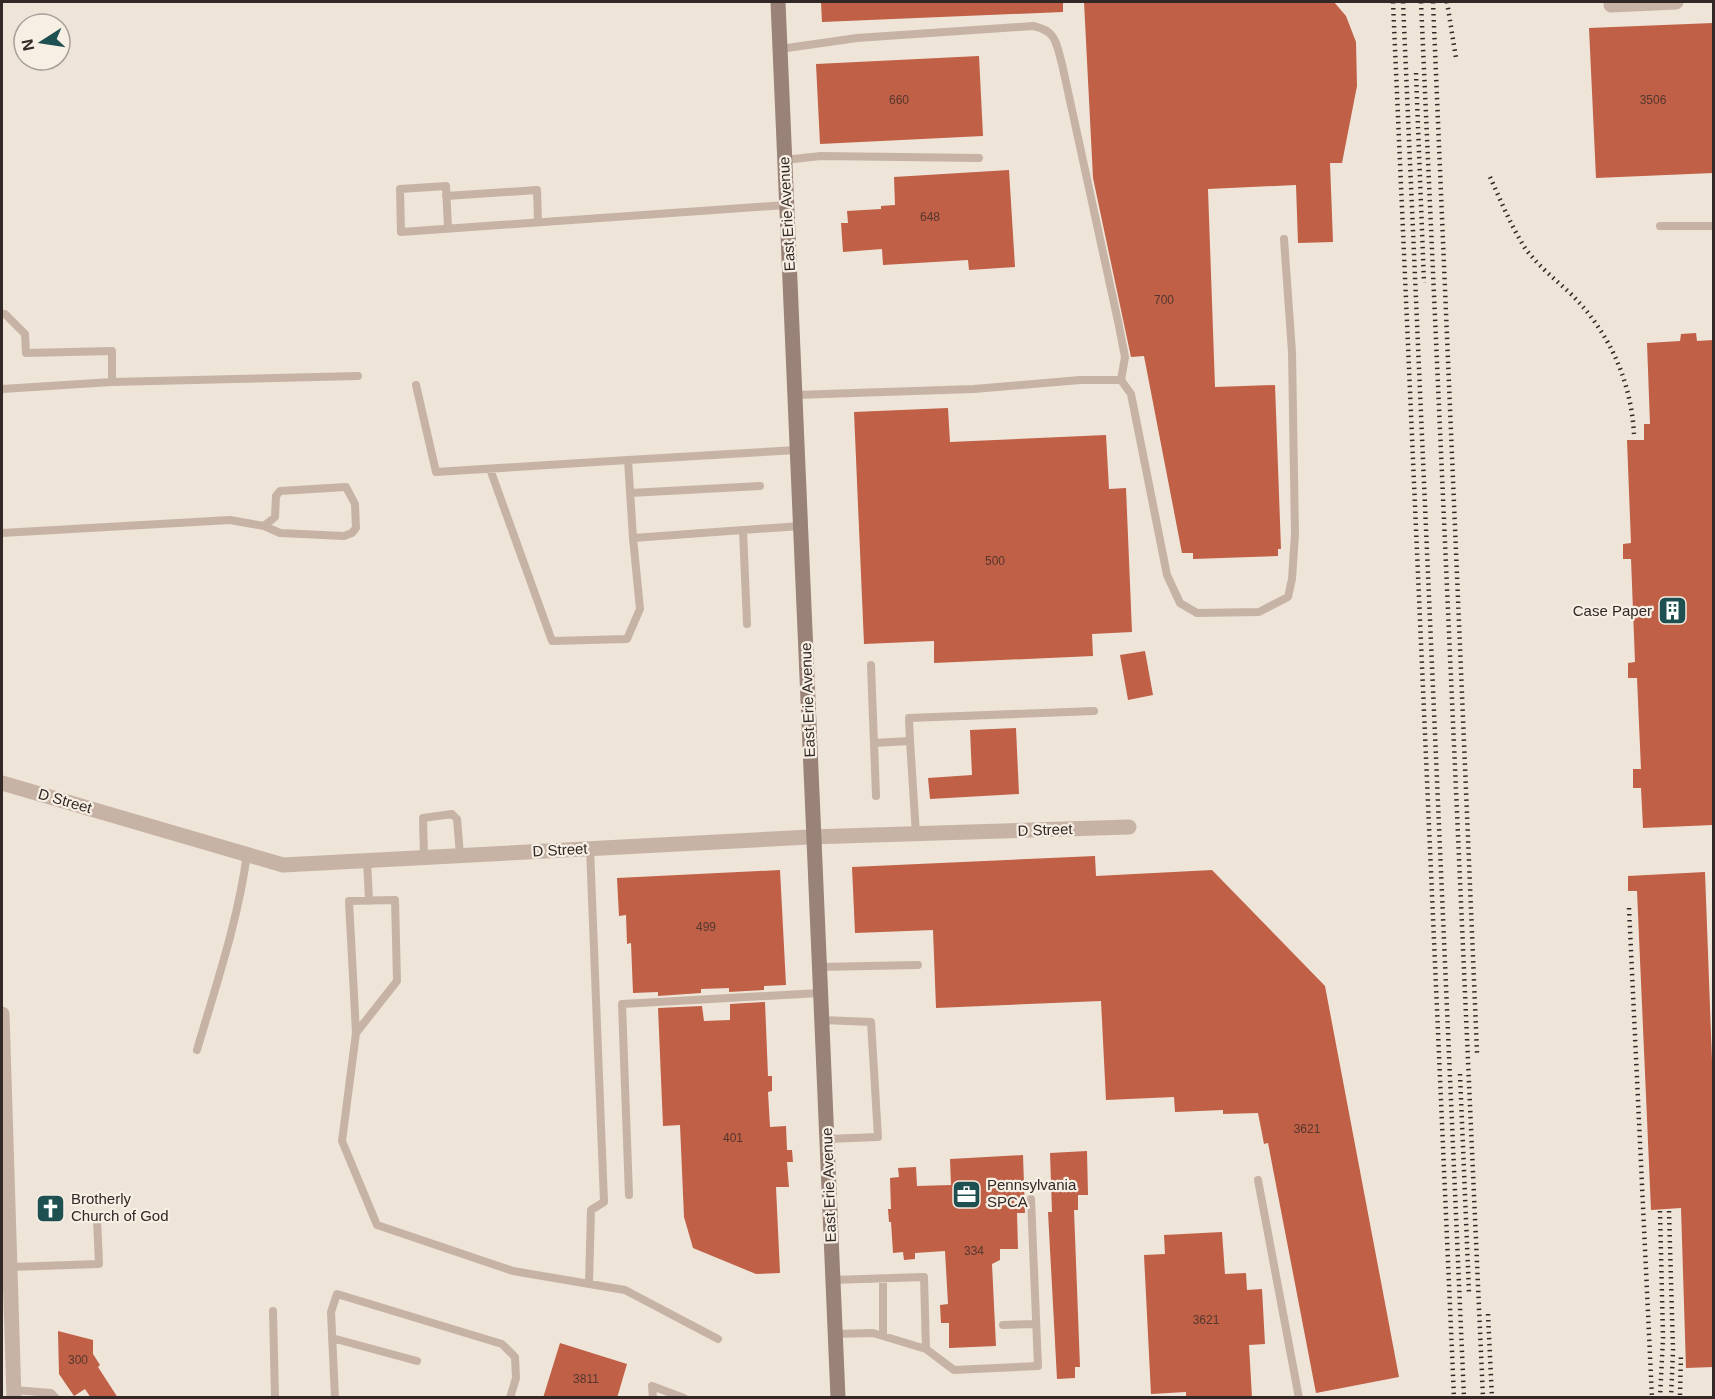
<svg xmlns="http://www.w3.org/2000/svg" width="1715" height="1399" font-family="Arial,sans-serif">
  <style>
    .building { fill: #bf6047 }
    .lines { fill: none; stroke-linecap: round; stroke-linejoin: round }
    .service { stroke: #c6b3a5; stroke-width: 8 }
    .minor { stroke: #c6b3a5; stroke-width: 15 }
    .secondary { stroke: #998277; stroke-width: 15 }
    .rail { stroke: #322926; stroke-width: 4.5; stroke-dasharray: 1.5 4.5; stroke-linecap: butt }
    .labels { text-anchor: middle; stroke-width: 4.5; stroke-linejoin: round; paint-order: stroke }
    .number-label { font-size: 12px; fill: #55372e }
    .street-label { font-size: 15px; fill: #322926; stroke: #f7eee4 }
    .poi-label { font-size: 15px; fill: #322926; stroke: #f7eee4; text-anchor: start }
  </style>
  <rect width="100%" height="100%" fill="#efe4d8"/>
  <path class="building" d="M821,2H1063V12L822,22Z
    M1084,2H1334L1346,16L1356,42L1357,86L1342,163H1330L1333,242L1298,243L1296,185L1208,189L1215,387L1275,385L1281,549H1278V556L1193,559V553H1182L1144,356L1131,357L1093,178Z
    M1713,23V173L1596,178L1589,28Z
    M979,56L983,136L820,144L816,64Z
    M1009,170L1015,267L969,270L968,260L883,265L882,249L843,252L841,223H848L847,211L881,209V206L895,205L894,177Z
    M1696,333L1697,341L1713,340V825L1643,828L1641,788H1633V769H1641L1637,678H1628V663L1635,662L1631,559H1623V544L1631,543L1627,440H1644V424H1650L1647,343L1680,341L1681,334Z
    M948,408L950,442L1106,435L1109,489L1126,488L1132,632L1092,634L1093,656L934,663V641L864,644L854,412Z
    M1145,651L1153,695L1128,700L1120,655Z
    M1016,728L1019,794L930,799L928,778L972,775L970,730Z
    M1095,856L1096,876L1212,870L1325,986L1399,1377L1316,1393L1268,1143L1264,1144L1258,1113L1223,1114V1110L1175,1112L1174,1097L1106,1100L1101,1001L936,1008L933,930L855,933L852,867Z
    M780,870L786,985L764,986V990L729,992V988L701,989V993L658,996V992L633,993L631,943L627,944L626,915L619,916L617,878Z
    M1705,872L1713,1088V1367L1686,1368L1681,1208L1651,1210L1637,891H1628V876Z
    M765,1002L768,1076H772V1091L768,1092L770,1127L786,1126L787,1150H792L793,1162H787L789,1187H776L780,1273L756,1274L693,1248L684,1217L680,1125L663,1126L658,1008L702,1006L704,1021L730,1020V1004Z
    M1087,1151L1088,1195H1078V1210H1074L1080,1367H1075V1378L1057,1379L1048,1212H1052L1050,1153Z
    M1023,1155L1025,1213H1017L1018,1249H1000V1260L992,1264L996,1346L949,1348V1323H941L940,1305L948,1304L945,1251L915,1253V1259L904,1260L903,1252L893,1253L891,1222H889L888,1209H891L890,1178L899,1177L898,1168L916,1167L917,1186L951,1185L950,1159Z
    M1222,1232L1225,1274L1246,1273L1247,1290L1262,1289L1265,1344L1249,1345L1252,1398H1186V1392L1151,1394L1144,1255L1165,1254L1164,1235Z
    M58,1331L93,1340V1354L100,1365L98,1367L118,1398H91L85,1389L74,1396L59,1374Z
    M560,1343L627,1364L617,1398H543Z"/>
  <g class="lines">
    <path class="service" d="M780,49L857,38L1033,26C1057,31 1056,43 1062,64L1119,326L1125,357L1121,380
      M784,160L821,156L979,158
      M446,196L537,190L538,222
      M1660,226H1714
      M448,228L446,186L400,189L401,232L786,205
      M2,314H5L25,334L26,353L112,351V382L358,376
      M416,385L436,472L628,460
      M2,389L112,382
      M795,395L974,389L1080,380H1121L1131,394L1167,575L1180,603L1197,613L1259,612L1288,597L1292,579L1295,534L1292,352L1284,239
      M797,450L628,460L633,538L800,526
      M490,469L552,641L627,639L640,609L633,538
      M630,493L760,486
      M743,530L747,624
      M2,533L230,520L264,526L280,533L344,536L352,533L356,528L355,504L346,487L280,491L276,496L275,517L264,526
      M871,665L876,796
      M910,741L909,718L1094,711
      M874,743L910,741L916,834
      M424,857L423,818L452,814L457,819L460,855
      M367,860L369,901
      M819,967L918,965
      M822,1020L871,1022L878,1137L827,1139
      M356,1033L397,981L395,900L349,901L356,1033L342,1141L377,1225L513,1271L625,1290L718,1339
      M197,1050C216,985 238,921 247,854
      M1258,1180L1299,1398
      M629,1195L622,1004L820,993
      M10,1267L99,1264L97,1219
      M883,1279V1336
      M833,1280L924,1277L926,1349L873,1333L835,1334
      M589,1284L591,1210L604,1202L590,848
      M273,1311L275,1398
      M1003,1325L1036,1324
      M332,1338L417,1361
      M926,1349L954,1370L1038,1366L1031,1199
      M14,1390L51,1393L56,1398
      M335,1398L331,1312L337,1294L502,1344L515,1357L516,1378L510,1398
      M653,1398L652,1386L684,1398"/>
    <path class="minor" d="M1611,2V5L1676,2
      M2,783L283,865L809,837L1129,827
      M2,1014L14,1398"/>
    <path class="secondary" d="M778,2L838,1398"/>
    <path class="rail" d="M1393,2L1454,1398
      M1403,2L1464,1398
      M1421,2L1483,1398
      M1433,2L1477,1053
      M1447,2L1456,58
      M1416,73L1424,283
      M1490,177C1501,201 1511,226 1525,248C1538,266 1555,279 1571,294C1609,332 1631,380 1634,434
      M1629,908L1652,1398
      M1460,1074L1469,1293
      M1660,1211L1663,1338L1660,1398
      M1669,1211L1673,1350L1671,1398
      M1488,1314L1492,1398
      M1680,1395L1681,1353"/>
  </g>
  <defs>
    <symbol id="building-square" viewBox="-11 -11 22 22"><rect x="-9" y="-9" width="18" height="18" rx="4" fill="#1e4f51" stroke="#f7eee4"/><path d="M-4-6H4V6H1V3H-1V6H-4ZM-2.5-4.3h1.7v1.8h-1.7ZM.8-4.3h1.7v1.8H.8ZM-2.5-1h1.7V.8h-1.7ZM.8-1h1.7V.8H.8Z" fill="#fff"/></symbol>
    <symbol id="office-square" viewBox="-11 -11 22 22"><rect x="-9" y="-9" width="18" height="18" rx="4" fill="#1e4f51" stroke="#f7eee4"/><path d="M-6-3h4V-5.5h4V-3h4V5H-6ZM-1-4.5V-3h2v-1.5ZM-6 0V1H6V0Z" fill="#fff"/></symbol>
    <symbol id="church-square" viewBox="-11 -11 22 22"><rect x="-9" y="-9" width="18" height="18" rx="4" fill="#1e4f51" stroke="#f7eee4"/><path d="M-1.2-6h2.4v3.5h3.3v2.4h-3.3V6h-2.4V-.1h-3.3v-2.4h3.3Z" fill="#fff"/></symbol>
  </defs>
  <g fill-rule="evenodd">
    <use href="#building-square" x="1656" y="594" width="33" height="33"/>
    <use href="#office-square" x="950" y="1178" width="33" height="33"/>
    <use href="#church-square" x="34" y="1192" width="33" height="33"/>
  </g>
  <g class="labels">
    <g class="number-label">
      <text x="899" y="104">660</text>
      <text x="1653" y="104">3506</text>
      <text x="930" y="221">648</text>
      <text x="1164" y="304">700</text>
      <text x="995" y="565">500</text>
      <text x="706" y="931">499</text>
      <text x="1307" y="1133">3621</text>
      <text x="733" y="1142">401</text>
      <text x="974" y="1255">334</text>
      <text x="1206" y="1324">3621</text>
      <text x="78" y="1364">300</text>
      <text x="586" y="1383">3811</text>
    </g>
    <g class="street-label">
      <text transform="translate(787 214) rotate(-93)" y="5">East Erie Avenue</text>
      <text transform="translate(808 700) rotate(-92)" y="5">East Erie Avenue</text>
      <text transform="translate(65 801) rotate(16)" y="5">D Street</text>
      <text transform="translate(1045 830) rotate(-2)" y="5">D Street</text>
      <text transform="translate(560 850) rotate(-3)" y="5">D Street</text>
      <text transform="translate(829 1185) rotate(-92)" y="5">East Erie Avenue</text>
    </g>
    <g class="poi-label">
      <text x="1652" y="616" text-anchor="end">Case Paper</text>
      <text x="987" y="1190">Pennsylvania<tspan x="987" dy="17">SPCA</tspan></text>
      <text x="71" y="1204">Brotherly<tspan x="71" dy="17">Church of God</tspan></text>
    </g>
  </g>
  <rect width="1715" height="1399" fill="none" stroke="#322926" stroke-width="6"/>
  <g transform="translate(42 42) rotate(258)"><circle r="28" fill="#f7eee4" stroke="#a89f98" stroke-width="1.5"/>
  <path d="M0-4.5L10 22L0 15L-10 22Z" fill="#1e4f51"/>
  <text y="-9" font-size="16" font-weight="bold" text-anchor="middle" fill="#322926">N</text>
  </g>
</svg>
